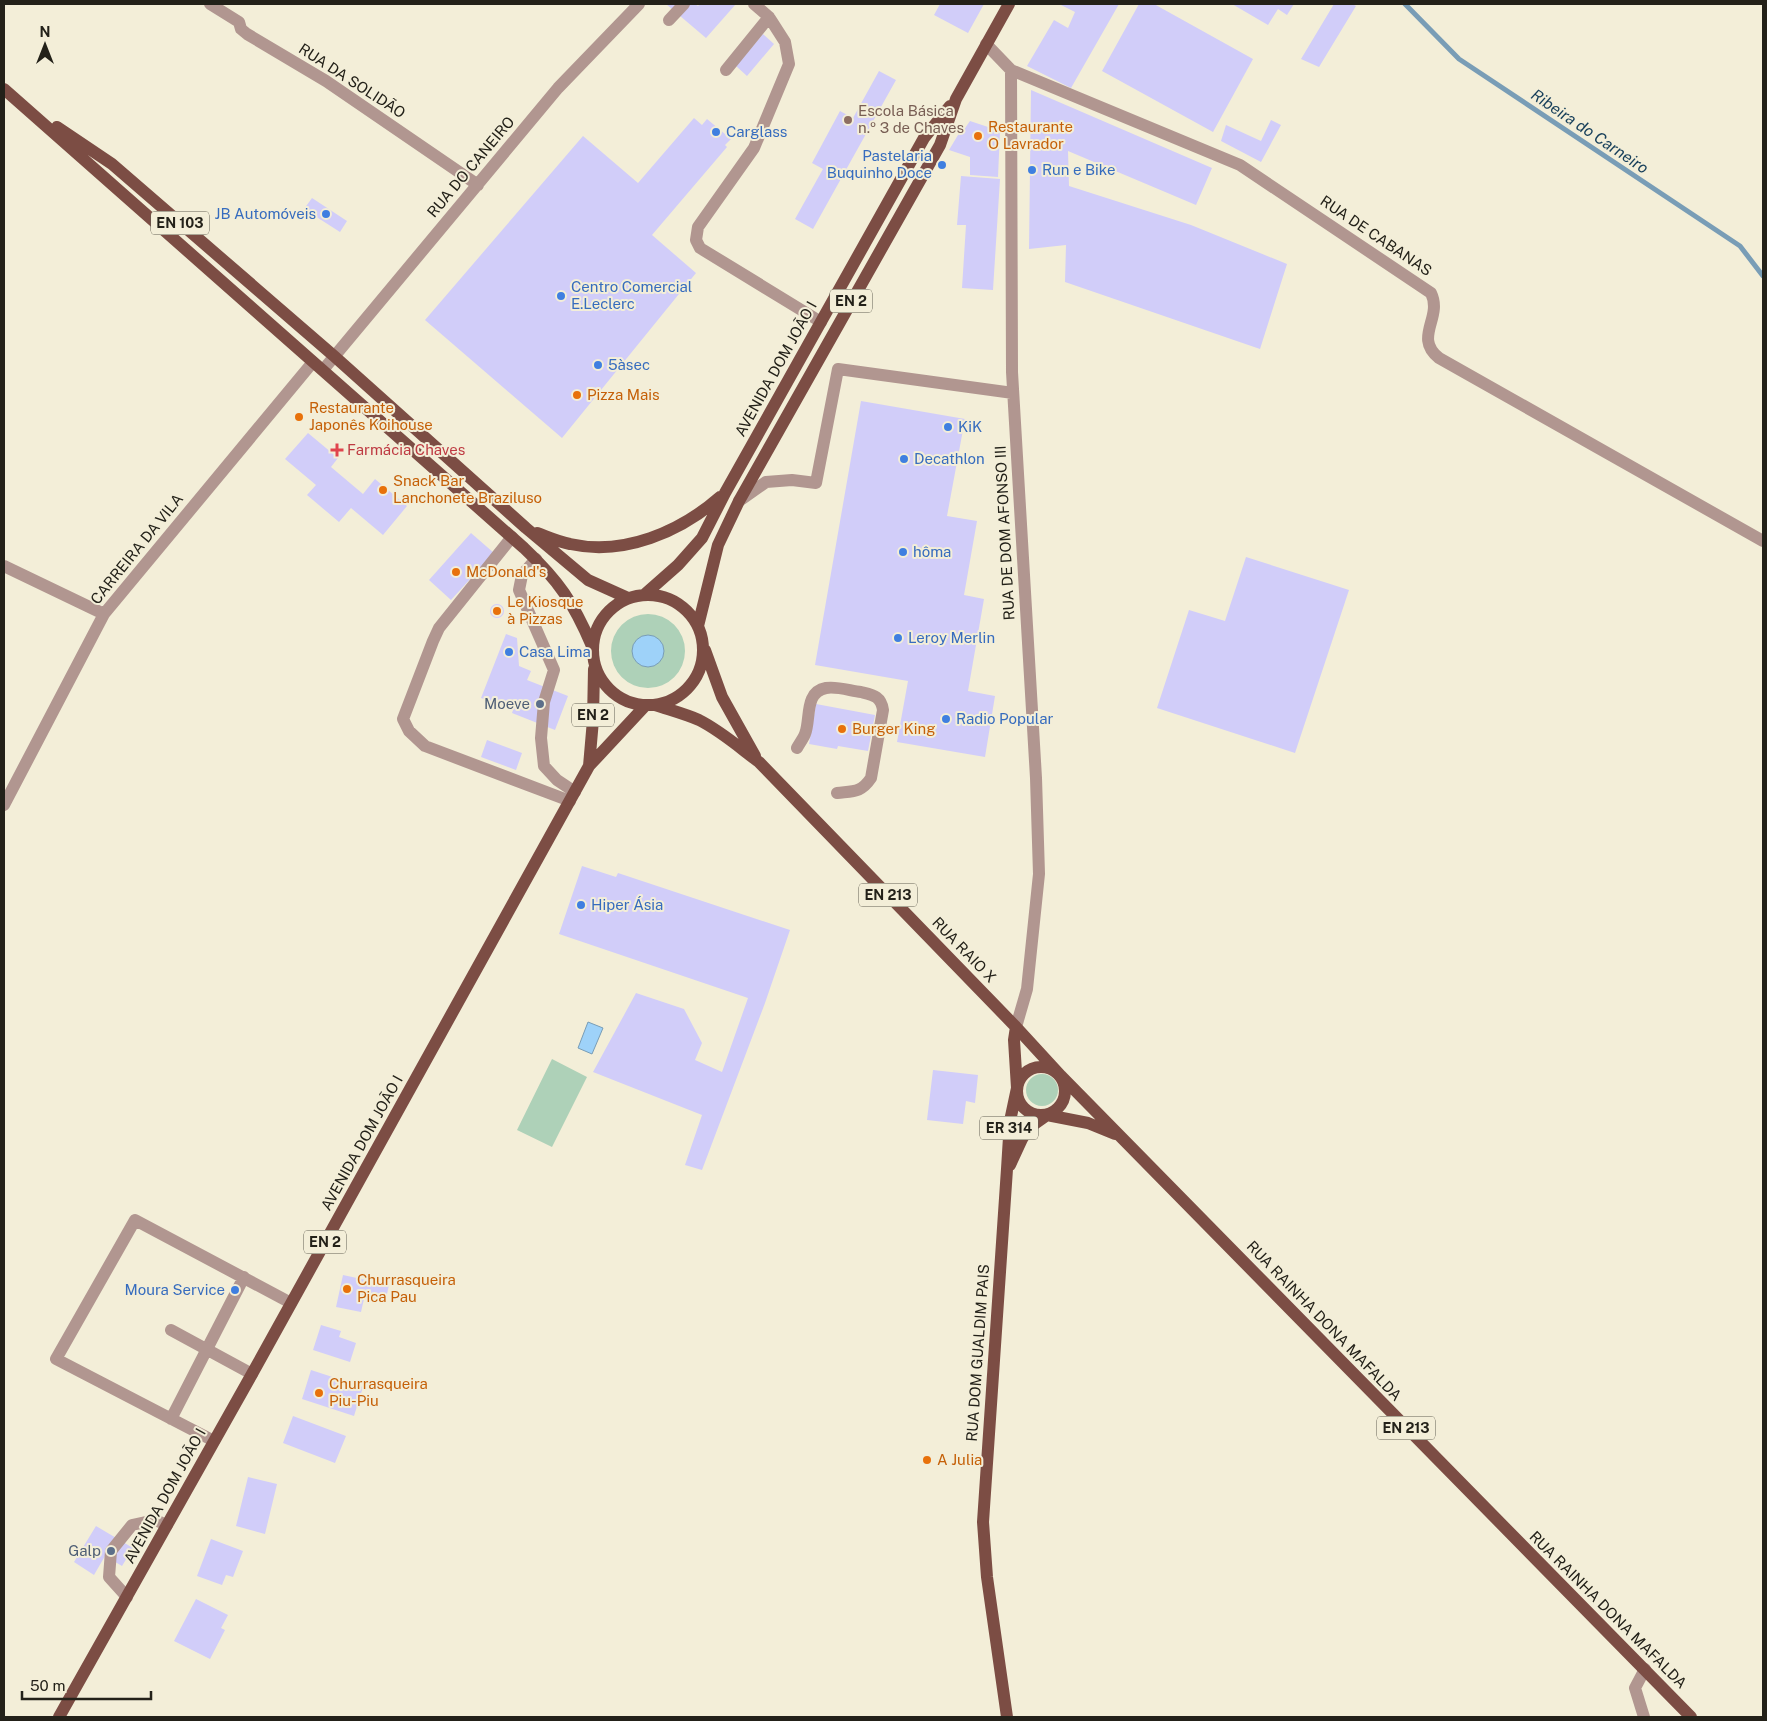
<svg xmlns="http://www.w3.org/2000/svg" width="1767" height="1721" font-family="'Public Sans',sans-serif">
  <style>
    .green { fill: #aed1b8 }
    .water { fill: #9ed2f9; stroke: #799db6 }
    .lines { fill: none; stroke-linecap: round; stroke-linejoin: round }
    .stream { stroke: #799db6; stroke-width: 5 }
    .building { fill: #d1cdf9 }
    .minor { stroke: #b19690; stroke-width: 12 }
    .major { stroke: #7c4d44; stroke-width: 12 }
    .education-dot { fill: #8d6e63; stroke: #f3eed8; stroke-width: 2 }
    .shop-dot { fill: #3f7fe0; stroke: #f3eed8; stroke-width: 2 }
    .food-dot { fill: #e8710a; stroke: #f3eed8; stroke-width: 2 }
    .health-dot { fill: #e0444e; stroke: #f3eed8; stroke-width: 2 }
    .service-dot { fill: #5c6f8a; stroke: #f3eed8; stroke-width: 2 }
    .labels { text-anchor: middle; stroke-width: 4; stroke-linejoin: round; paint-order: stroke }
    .shield { fill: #f3eed8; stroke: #615e52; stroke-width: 1 }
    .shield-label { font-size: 14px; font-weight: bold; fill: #232119 }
    .street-label { font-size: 15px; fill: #232119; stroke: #f3eed8 }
    .education-label { font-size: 15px; fill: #785e54; stroke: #f3eed8; text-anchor: start }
    .food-label { font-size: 15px; fill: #c56008; stroke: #f3eed8; text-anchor: start }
    .shop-label { font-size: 15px; fill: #366cbe; stroke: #f3eed8; text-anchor: start }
    .health-label { font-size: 15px; fill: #be3a42; stroke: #f3eed8; text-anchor: start }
    .service-label { font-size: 15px; fill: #4e5e75; stroke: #f3eed8; text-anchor: end }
    .water-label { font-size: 16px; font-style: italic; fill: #173f5a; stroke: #f3eed8 }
  </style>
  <rect width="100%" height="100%" fill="#f3eed8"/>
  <path class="green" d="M611 651a37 37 0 1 1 74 0a37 37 0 1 1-74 0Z
    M552,1059L587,1077L552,1147L517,1130Z
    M1026 1090a16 16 0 1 1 32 0a16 16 0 1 1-32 0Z"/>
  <path class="water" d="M632 651a16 16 0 1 1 32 0a16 16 0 1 1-32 0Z
    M588,1022L603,1028L592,1054L578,1048Z"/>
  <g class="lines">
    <path class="stream" d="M1405,4L1459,59L1740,246L1763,276"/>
  </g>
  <path class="building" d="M666,4H695L698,6L700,4H736L706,38Z
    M940,4H984L968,33L934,15Z
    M1059,4H1119L1071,88L1027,66L1054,20L1068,28L1075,12Z
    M1139,4H1154L1253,59L1213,132L1102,71Z
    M1232,4H1294L1287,15L1278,9L1268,25Z
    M1334,4H1352L1356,6L1319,67L1301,59Z
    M763,34L774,44L747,76L736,66Z
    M879,71L896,80L813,229L795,219L823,169L812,163L840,111L853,118Z
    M1031,90L1212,168L1196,205L1068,151L1069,186L1191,225L1287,264L1260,349L1065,282L1066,245L1029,249Z
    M694,118L702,125L707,119L731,139L725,145L727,147L652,235L696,273L562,438L425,320L583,136L638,183Z
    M1271,120L1281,125L1261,162L1221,141L1226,125L1261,141Z
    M970,121L1000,131L998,177L970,175V157L949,150L961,130L963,131Z
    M961,176L1000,179L993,290L962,288L966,225H957Z
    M312,198L347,221L340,232L304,209Z
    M861,401L965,419L947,516L977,521L964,595L984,599L968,691L995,696L985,757L897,742L908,681L815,665Z
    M308,433L338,458L331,467L363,494L375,479L407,506L383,535L351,508L339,522L307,495L316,485L285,459Z
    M471,533L494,553L451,600L429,580Z
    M1246,557L1349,590L1295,753L1157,708L1189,610L1225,621Z
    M490 611a7 7 0 1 1 14 0a7 7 0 1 1-14 0Z
    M506,634L517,638L519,666L531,671L527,680L568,696L555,730L512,713L513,710L481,698Z
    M816,704L875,715L868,751L838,746L837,749L809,744Z
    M487,740L522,753L516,770L481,757Z
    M582,866L616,877L618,873L790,930L765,1003L702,1170L685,1165L702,1115L593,1072L636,993L684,1009L702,1043L695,1060L722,1072L748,998L559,934Z
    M933,1070L978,1075L975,1103L966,1101L963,1124L927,1120Z
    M343,1275L389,1285L385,1303L364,1299L361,1312L336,1307Z
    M321,1325L341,1331L339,1337L356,1343L350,1362L313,1350Z
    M311,1370L363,1387L354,1416L302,1399Z
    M293,1416L346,1436L335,1463L283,1443Z
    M248,1477L277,1484L265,1534L236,1526Z
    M96,1526L133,1548L122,1566L105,1556L94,1575L74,1562Z
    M211,1539L243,1551L233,1577L226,1575L222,1585L197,1576Z
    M196,1599L228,1615L221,1628L225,1630L210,1659L174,1641Z"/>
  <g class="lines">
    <path class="minor" d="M210,4L239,22L241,29L247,34L326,81L478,185
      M754,4L769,17L785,42L789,64L754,148L698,227L696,240L700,248L821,322
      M669,20L684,4
      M986,44L1011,70L1012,372L1036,778L1039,874L1027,989L1016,1027
      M726,70L769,17
      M1011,70L1240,165L1431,293C1443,318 1413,337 1439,358L1763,541
      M323,370L558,88L639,4
      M739,501L766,482L792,480L816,483L838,369L1013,393
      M512,537L439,628L433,641L403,719L409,731L425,746L570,801
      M536,559L522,575L519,590L554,670L544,702L541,738L544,766L557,780L575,792
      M4,566L104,614
      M797,748C799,744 803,739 805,734C811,719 804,692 826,688C837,686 851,691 861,692C873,695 881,696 883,710L871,778C861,793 853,791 837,793
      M4,805L104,614L313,362
      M171,1330L252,1374
      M171,1419L244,1277
      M214,1441L56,1359L135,1220L291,1303
      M127,1597L109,1577L111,1551L132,1525L155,1520L167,1525
      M1644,1717L1635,1688L1645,1669"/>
    <path class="major" d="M4,89L524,548C559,581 573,602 592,646
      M57,127L112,164L334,356L526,528L588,580L628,598
      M537,533C548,537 559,542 570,544C624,556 680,532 720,497
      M593 650a55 55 0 1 1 110 0a55 55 0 1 1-110 0Z
      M644,595L678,565L702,538L725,493L924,138L950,106
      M698,626L718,545L739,501L940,145L956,99L1009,4
      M705,650L722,697L755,756
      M655,705C670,710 685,714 699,720C721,731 740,748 759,762L1016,1027L1061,1076L1691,1717
      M589,766L593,720L594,669
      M1017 1091a24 24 0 1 1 48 0a24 24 0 1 1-48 0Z
      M1010,1165L1022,1139L1030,1127L1047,1115L1088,1123L1115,1134
      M59,1717L252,1374L589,766L645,706
      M1007,1717L987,1577L983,1522L1007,1169L1010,1121L1017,1088L1014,1040L1016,1027"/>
  </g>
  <circle class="education-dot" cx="848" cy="120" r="5"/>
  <g class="shop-dot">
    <circle cx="716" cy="132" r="5"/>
    <circle cx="942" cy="165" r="5"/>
    <circle cx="1032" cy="170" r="5"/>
    <circle cx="326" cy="214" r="5"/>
    <circle cx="561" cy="296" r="5"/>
    <circle cx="598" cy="365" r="5"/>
    <circle cx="948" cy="427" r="5"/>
    <circle cx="904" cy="459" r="5"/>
    <circle cx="903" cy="552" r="5"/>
    <circle cx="898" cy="638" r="5"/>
    <circle cx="509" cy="652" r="5"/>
    <circle cx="946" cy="719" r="5"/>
    <circle cx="581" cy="905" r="5"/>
    <circle cx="235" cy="1290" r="5"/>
  </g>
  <g class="food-dot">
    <circle cx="978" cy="136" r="5"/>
    <circle cx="577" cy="395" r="5"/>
    <circle cx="299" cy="417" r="5"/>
    <circle cx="383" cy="490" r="5"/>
    <circle cx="456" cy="572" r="5"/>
    <circle cx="497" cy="611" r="5"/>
    <circle cx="842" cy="729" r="5"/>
    <circle cx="347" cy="1289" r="5"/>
    <circle cx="319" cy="1393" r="5"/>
    <circle cx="927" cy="1460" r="5"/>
  </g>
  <path class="health-dot" d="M334.5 442.5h5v5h5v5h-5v5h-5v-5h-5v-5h5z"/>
  <g class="service-dot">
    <circle cx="540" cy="704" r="5"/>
    <circle cx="111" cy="1551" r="5"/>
  </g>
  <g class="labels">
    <g class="shield">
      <rect x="151" y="211.5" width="58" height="23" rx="4"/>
      <rect x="830" y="289.5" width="42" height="23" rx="4"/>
      <rect x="572" y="703.5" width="42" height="23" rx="4"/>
      <rect x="859" y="883.5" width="58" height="23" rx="4"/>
      <rect x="980" y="1116.5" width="58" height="23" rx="4"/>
      <rect x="304" y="1230.5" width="42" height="23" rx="4"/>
      <rect x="1377" y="1416.5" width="58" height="23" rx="4"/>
    </g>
    <g class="shield-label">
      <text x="180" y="228">EN 103</text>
      <text x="851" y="306">EN 2</text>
      <text x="593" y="720">EN 2</text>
      <text x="888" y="900">EN 213</text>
      <text x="1009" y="1133">ER 314</text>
      <text x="325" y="1247">EN 2</text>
      <text x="1406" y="1433">EN 213</text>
    </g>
    <g class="street-label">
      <text transform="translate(352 81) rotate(33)" y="5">RUA DA SOLIDÃO</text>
      <text transform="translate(471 167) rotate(-50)" y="5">RUA DO CANEIRO</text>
      <text transform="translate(1376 236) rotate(34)" y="5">RUA DE CABANAS</text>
      <text transform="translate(776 369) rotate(-61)" y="5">AVENIDA DOM JOÃO I</text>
      <text transform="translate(1005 533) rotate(-93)" y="5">RUA DE DOM AFONSO III</text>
      <text transform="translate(137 549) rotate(-51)" y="5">CARREIRA DA VILA</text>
      <text transform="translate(964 950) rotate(46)" y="5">RUA RAIO X</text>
      <text transform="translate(362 1143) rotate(-61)" y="5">AVENIDA DOM JOÃO I</text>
      <text transform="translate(1324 1321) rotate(46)" y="5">RUA RAINHA DONA MAFALDA</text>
      <text transform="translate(978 1353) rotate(-86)" y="5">RUA DOM GUALDIM PAIS</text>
      <text transform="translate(165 1496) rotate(-61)" y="5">AVENIDA DOM JOÃO I</text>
      <text transform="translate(1608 1610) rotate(45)" y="5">RUA RAINHA DONA MAFALDA</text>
    </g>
    <g class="education-label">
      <text x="858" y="116">Escola Básica<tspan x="858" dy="17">n.º 3 de Chaves</tspan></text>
    </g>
    <g class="food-label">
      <text x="988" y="132">Restaurante<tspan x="988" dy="17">O Lavrador</tspan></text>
      <text x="587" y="400">Pizza Mais</text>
      <text x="309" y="413">Restaurante<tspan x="309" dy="17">Japonês Koihouse</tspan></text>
      <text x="393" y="486">Snack Bar<tspan x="393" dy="17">Lanchonete Braziluso</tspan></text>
      <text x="466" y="577">McDonald's</text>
      <text x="507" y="607">Le Kiosque<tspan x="507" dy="17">à Pizzas</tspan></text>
      <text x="852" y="734">Burger King</text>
      <text x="357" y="1285">Churrasqueira<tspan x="357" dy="17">Pica Pau</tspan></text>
      <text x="329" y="1389">Churrasqueira<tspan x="329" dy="17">Piu-Piu</tspan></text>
      <text x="937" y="1465">A Julia</text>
    </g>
    <g class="shop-label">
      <text x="726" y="137">Carglass</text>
      <text x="932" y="161" text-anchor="end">Pastelaria<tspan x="932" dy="17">Buquinho Doce</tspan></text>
      <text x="1042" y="175">Run e Bike</text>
      <text x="316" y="219" text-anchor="end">JB Automóveis</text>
      <text x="571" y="292">Centro Comercial<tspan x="571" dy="17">E.Leclerc</tspan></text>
      <text x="608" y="370">5àsec</text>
      <text x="958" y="432">KiK</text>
      <text x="914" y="464">Decathlon</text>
      <text x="913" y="557">hôma</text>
      <text x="908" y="643">Leroy Merlin</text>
      <text x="519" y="657">Casa Lima</text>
      <text x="956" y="724">Radio Popular</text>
      <text x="591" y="910">Hiper Ásia</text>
      <text x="225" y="1295" text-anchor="end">Moura Service</text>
    </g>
    <g class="health-label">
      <text x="347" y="455">Farmácia Chaves</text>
    </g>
    <g class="service-label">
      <text x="530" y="709">Moeve</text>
      <text x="101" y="1556">Galp</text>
    </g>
    <g class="water-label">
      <text transform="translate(1590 131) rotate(34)" y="6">Ribeira do Carneiro</text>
    </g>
  </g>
  <rect width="1767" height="1721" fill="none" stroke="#232119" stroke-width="10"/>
  <g transform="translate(45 45)" stroke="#f3eed8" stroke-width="4" paint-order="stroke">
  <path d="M0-4L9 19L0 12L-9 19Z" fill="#232119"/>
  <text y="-8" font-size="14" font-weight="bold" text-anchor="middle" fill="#232119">N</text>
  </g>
  <path d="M22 1691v8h129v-8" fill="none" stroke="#232119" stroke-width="2.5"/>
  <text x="30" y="1691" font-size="15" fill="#232119" stroke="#f3eed8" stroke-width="4" paint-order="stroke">50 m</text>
</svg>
